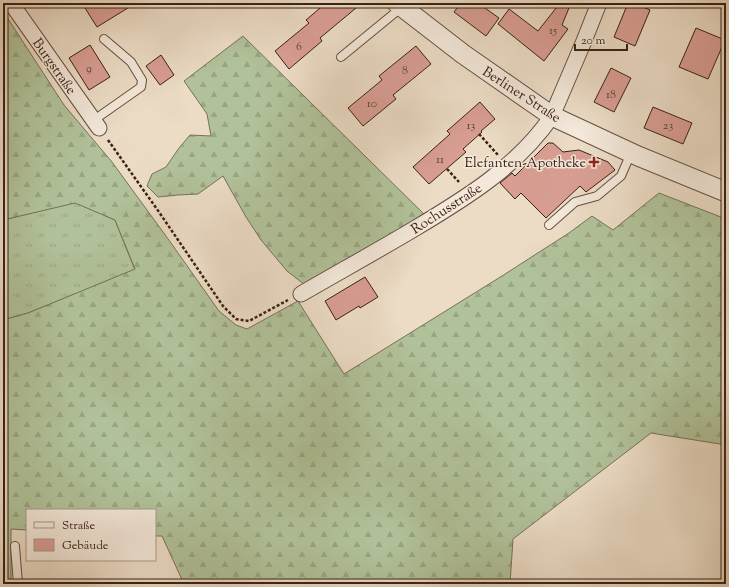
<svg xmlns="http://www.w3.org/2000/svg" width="729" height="587" font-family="'Sorts Mill Goudy',serif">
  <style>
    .grass { fill: url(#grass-tufts); stroke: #767257 }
    .forest { fill: url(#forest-firs); stroke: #767257 }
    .building { fill: #d99e93; stroke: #3a2114 }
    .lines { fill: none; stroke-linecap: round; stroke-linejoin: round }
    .service-casing { stroke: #665040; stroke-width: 10 }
    .minor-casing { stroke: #665040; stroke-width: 17 }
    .tertiary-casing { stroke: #665040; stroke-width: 21 }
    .path { stroke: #3a2114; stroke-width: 2.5; stroke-dasharray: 3 2; stroke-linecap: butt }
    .service { stroke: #f3e8da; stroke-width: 8 }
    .minor { stroke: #f3e8da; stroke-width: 15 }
    .tertiary { stroke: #f3e8da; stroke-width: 19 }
    .poi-dot { fill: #8f2418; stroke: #f3e8da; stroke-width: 1.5 }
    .labels { text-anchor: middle; stroke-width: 3; stroke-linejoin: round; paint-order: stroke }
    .number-label { font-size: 12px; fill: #624034 }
    .street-label { font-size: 14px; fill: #3a2114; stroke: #f3e8da }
    .poi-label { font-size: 14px; fill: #3a2114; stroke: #f3e8da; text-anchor: end }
  </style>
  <defs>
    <pattern id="grass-tufts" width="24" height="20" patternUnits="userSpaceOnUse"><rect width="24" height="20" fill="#b1c29a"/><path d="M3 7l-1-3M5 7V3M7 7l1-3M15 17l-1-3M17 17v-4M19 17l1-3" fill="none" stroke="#99a684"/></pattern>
    <pattern id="forest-firs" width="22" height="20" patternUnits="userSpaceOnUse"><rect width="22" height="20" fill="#b1c29a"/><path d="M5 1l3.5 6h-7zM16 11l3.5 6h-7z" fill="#99a684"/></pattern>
  </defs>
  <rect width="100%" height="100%" fill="#ecdcc6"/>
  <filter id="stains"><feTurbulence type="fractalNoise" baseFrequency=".005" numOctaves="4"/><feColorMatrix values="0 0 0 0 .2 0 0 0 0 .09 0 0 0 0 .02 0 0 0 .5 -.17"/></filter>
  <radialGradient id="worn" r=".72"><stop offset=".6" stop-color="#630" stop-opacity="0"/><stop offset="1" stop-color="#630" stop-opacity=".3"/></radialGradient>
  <path class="grass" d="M75,202L115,220L135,270L28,313L3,320V220Z"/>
  <path class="forest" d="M3,11L64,105L112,162L171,243L219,311L236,325L247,329L298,301L344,374L502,276L569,233L592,216L613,230L659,193L726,219V445L651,433L513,539L510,584H184L162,536H155V510H27V530L11,529V584H3V320L28,313L135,269L115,220L75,203L3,220Z
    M243,36L427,217L305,285L287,271L261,240L246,217L223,176L198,194L178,195L158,197L147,186L152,174L166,167L179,148L190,135L211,136L207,114L184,81Z"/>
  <path class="building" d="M93,3H136L97,27L85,8Z
    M326,3H362L320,38L322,41L289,69L275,51L309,23L306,20Z
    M461,3H478L499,18L486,36L454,12Z
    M560,3H571L562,25L568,29L544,61L498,24L509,9L538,31Z
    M628,3H633L650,10L635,46L614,37Z
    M696,28L725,40L708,79L679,67Z
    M90,45L110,77L89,90L69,58Z
    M416,46L431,64L393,95L396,99L363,126L348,108L382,80L379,76Z
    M161,55L174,75L160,85L146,66Z
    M611,68L631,78L614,112L594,102Z
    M480,102L495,119L481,131L482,132L463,149L466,152L429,184L413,167L450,134L447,131Z
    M653,107L692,123L683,144L644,128Z
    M548,143H553L563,152L579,150L608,162L615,170L586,192L580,186L546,218L521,193L515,199L500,183L512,173L515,176Z
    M365,277L378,297L360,308L359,306L336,320L325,301Z"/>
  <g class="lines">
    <defs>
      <path id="service" d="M341,57L402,7
        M94,120L141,87L142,80L131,62L104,39
        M549,225L575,202L597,196L621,176L631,153
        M15,546L18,584"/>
      <path id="minor" d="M11,3L99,128
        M301,294C339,272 377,251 414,229C466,198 518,166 552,116L584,41L599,3"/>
      <path id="tertiary" d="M397,3L463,54L552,116L638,156L726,192"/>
    </defs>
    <use href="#service" class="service-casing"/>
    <use href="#minor" class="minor-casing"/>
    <use href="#tertiary" class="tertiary-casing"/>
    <path class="path" d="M479,134L498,155
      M108,140L159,212L223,306L236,319L249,321L288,300
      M447,169L459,182"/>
    <use href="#service" class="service"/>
    <use href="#minor" class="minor"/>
    <use href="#tertiary" class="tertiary"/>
  </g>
  <path class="poi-dot" d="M592 156h4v4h4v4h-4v4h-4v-4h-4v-4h4z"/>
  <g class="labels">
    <g class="number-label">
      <text x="553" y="34">15</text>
      <text x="299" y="50">6</text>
      <text x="89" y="72">9</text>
      <text x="405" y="74">8</text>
      <text x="611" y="98">18</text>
      <text x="372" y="107">10</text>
      <text x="471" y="129">13</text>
      <text x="668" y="129">23</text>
      <text x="440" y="163">11</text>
    </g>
    <g class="street-label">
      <text transform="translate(55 66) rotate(55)" y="5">Burgstraße</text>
      <text transform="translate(522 94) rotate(33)" y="5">Berliner Straße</text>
      <text transform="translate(446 208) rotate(-33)" y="5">Rochusstraße</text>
    </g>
    <g class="poi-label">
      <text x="586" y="167">Elefanten-Apotheke</text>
    </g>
  </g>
  <rect width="729" height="587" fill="none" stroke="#ecdcc6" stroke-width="16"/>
  <rect x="4" y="4" width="721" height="579" fill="none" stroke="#3a2114" stroke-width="2"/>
  <rect x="8" y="8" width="713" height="571" fill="none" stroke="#3a2114"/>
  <rect x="26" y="509" width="130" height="52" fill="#f3e8da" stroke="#a9988b"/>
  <rect x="34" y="522" width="20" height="6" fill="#f3e8da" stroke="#a9988b"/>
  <text x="62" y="529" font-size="12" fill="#3a2114">Straße</text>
  <rect x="34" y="539" width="20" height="12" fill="#d99e93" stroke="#a9988b"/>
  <text x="62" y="549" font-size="12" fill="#3a2114">Gebäude</text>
  <path d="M575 44v6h52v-6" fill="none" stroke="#3a2114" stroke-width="2"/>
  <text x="581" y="44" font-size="12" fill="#3a2114" stroke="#f3e8da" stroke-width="3" paint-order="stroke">20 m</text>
  <rect width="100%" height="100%" filter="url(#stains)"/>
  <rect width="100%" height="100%" fill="url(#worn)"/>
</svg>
